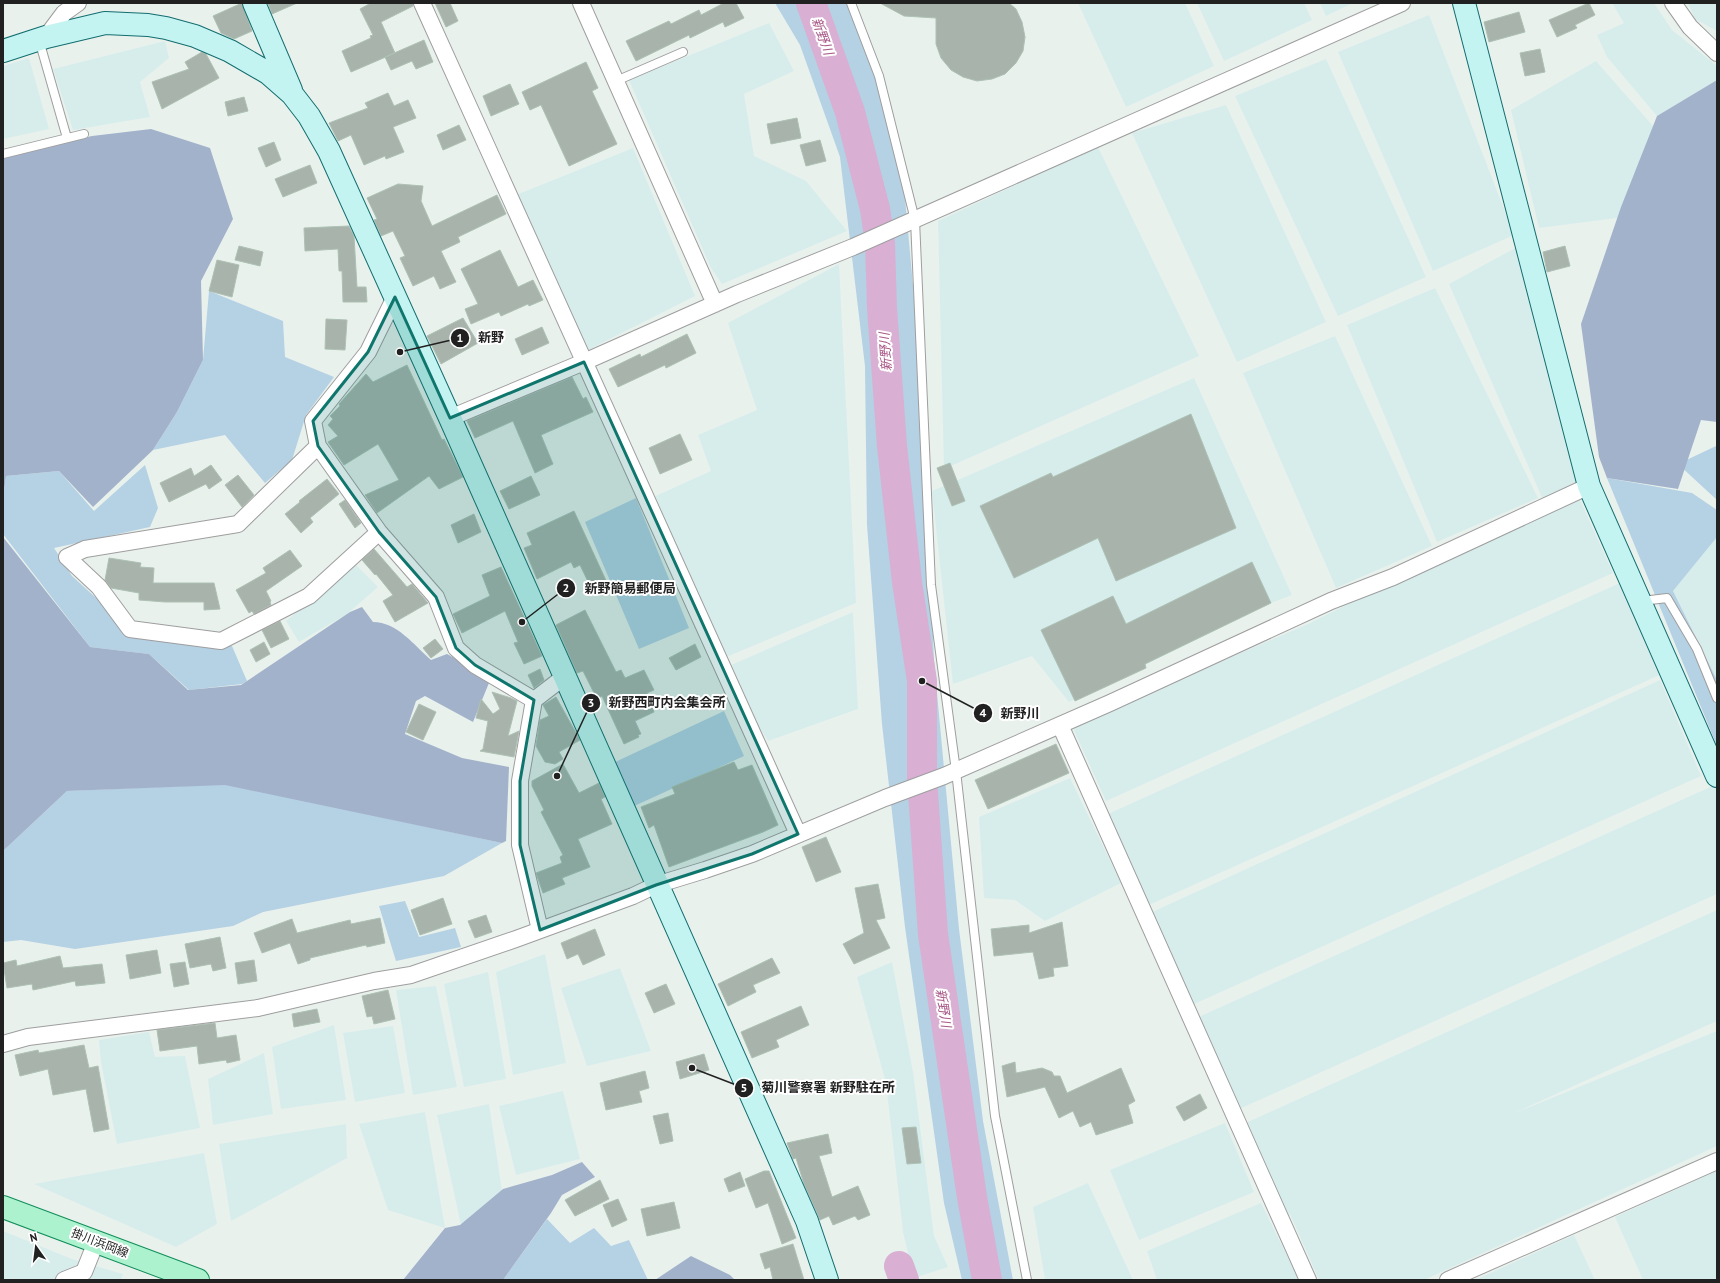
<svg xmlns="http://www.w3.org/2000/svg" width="1720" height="1283" font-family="'PT Sans','Noto Sans JP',sans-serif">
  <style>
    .farmland { fill: #d7edec }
    .grass { fill: #b5d1e4 }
    .forest { fill: #a3b2cb }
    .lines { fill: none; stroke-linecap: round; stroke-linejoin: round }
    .river { stroke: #d9afd3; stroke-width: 30 }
    .building { fill: #a8b3ac; stroke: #adc1b4 }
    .lane-casing { stroke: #9e9e9e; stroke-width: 10 }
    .street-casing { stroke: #9e9e9e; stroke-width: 18 }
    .secondary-casing { stroke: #126d6f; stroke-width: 24 }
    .primary-casing { stroke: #118e5a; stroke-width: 24 }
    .lane { stroke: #fff; stroke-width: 8 }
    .street { stroke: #fff; stroke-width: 16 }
    .secondary { stroke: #c4f4f2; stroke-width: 22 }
    .primary { stroke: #acf2ce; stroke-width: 22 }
    .marked { fill: #0f766e; fill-opacity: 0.2; stroke: #0f766e; stroke-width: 3; stroke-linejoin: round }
    .labels { text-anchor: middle; stroke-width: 4; stroke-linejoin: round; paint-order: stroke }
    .street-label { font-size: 12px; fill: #212121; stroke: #fff }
    .water-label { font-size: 13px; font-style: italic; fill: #a85786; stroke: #fff }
    .leader { fill: none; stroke: #212121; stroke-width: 1.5 }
    .callout-dot { fill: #212121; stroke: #fff; stroke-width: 1.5 }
    .mark-label { font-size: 12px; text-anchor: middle; font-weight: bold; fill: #fff }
    .callout-label { font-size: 13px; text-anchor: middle; font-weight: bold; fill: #212121; stroke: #fff; stroke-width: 4; stroke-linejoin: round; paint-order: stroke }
  </style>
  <rect width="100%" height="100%" fill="#e9f1ed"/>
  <path class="farmland" d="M1078,3H1185L1214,66L1126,107Z
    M1197,3H1304L1312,20L1224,61Z
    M1320,3H1353L1326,16Z
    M1612,3H1654L1672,30L1717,66V80L1657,116L1607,57L1597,35L1624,23Z
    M1688,3H1717V31L1695,19Z
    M1429,15L1514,235L1433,271L1338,52Z
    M769,23L794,71L744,94L754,156L806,181L847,231L722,284L711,268L629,80Z
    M165,41L169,58L140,82L150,117L73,130L53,69Z
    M29,58L49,129L3,139V66Z
    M1326,59L1426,277L1338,316L1235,96Z
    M1596,61L1653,126L1632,216L1539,228L1511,110Z
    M1226,105L1326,322L1237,362L1132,133Z
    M1098,147L1199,356L944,469L938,221Z
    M633,148L695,296L588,350L516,195Z
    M1517,247L1577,481L1543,500L1449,284Z
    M839,264L856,603L719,660L651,498L711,471L698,435L757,410L728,323Z
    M1435,288L1538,498L1437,542L1347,325Z
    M1335,336L1432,546L1336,588L1243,373Z
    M1194,378L1292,595L1271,603L1069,702L1032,656L953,684L932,491Z
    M1580,500L1613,573L1106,801L1072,726L1308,624L1348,604Z
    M1717,537V680L1673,591Z
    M355,564L378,587L347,614L299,642L286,621Z
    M1622,582L1664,673L1140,909L1099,818Z
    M853,612L858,709L768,741L722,669Z
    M1660,680L1701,776L1192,1005L1150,913Z
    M1070,778L1121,883L1045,921L1015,900L984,898L979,817Z
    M1717,784V894L1235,1111L1194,1019Z
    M1717,910V1021L1512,1114L1717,1031V1146L1424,1280H1319L1290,1214L1280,1218L1239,1126Z
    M545,954L566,1063L513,1075L496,972Z
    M892,962L913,1072L934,1236L948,1267L914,1278L903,1232L886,1083L857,977Z
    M620,968L651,1051L587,1066L561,988Z
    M488,972L506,1079L464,1087L444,984Z
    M436,986L457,1087L413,1095L396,990Z
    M334,1025L346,1100L281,1109L272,1047Z
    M393,1026L405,1093L355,1102L343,1033Z
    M149,1032L155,1057L185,1056L200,1128L117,1144L101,1062L99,1040Z
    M264,1053L273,1114L213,1125L208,1079Z
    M563,1091L580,1159L516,1175L499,1106Z
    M489,1104L502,1191L461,1225L437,1115Z
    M425,1112L445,1228L388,1210L359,1124Z
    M1225,1123L1254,1192L1139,1240L1110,1170Z
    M346,1124L347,1158L231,1221L219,1144Z
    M204,1153L217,1224L176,1247L34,1184Z
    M1717,1171V1280H1643L1615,1217Z
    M1088,1183L1133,1280H1045L1033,1207Z
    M1261,1203L1299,1280H1157L1147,1251Z
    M3,1231L72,1259L123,1274L121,1280H3Z
    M1574,1235L1595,1280H1475Z"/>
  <path class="grass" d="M775,3H851L869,36L903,176L923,395L934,661L959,929L983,1121L1013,1280H962L944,1203L905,927L882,724L867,525L865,366L840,157L800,45Z
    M209,291L283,321L285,357L334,377L306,415L292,460L265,483L225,435L153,450L177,412L203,360Z
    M1716,446L1717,449V500L1678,464Z
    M145,465L158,508L150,527L54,548L72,576L129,628L232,646L247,681L242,684L189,690L149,654L90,647L3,534V498L6,476L59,471L94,511Z
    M1607,478L1692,493L1717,510V537L1673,591L1717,680V746Z
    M636,498L689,628L639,649L585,522Z
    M724,711L744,756L632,807L613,763Z
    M229,784L502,843L444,876L263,912L233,926L75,949L21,940L3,942V851L67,791Z
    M405,901L419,937L455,928L461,947L396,961L379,906Z
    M547,1219L570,1243L594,1228L611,1246L629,1240L648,1280H503Z"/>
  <path class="forest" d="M1717,80V422L1701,420L1678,489L1607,478L1599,457L1581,324L1621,207L1657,116Z
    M151,129L210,148L233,219L201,281L203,360L177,412L153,450L93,507L59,471L6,476L3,498V155L92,136Z
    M3,537L90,647L149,654L188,690L241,685L350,612L362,607L373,622C397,622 414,645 431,660L447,654L491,678L473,722L425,696L416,701L405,734L462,758L509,767L506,841L502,843L225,785L67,791L3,851Z
    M582,1162L595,1177L562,1195L551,1213L503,1280H403L445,1228L460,1225L503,1189L552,1175Z
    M691,1256L730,1275L735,1280H655Z"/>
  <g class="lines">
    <path class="river" d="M811,3L850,112L875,209L880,243L882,308L892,446L907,582L922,681V779L933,934L972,1197L987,1280
      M899,1266L904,1280"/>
  </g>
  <path class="building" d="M242,3L252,31L234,39L221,33L213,16Z
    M268,3H297L272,14Z
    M371,3H413V6L381,22L395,53L351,72L342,51L371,38L370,36L373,35L360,9Z
    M435,3H450L458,21L446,27Z
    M724,3H736L744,18L725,27L723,22L690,38L689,35L636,61L626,41L669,21L671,24L699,10L701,15Z
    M880,3H1009L1016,9L1022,22L1025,37L1023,51L1016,63L1005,74L992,79L977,81L963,77L951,70L941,58L936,44V18L904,16Z
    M1589,3L1595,15L1575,25L1577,28L1557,37L1549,20Z
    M1519,12L1525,32L1489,42L1484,22Z
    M424,40L433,62L416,69L412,61L391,70L385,57Z
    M1540,49L1545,72L1525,76L1520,53Z
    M202,52L206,54L219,78L162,109L152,82L189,69L185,62Z
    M586,62L598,88L592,91L617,144L569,166L541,105L530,110L522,92Z
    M510,84L519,104L491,116L483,96Z
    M388,93L394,106L408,100L416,118L393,127L404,152L386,159L385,156L364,165L351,135L338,141L329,123L368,108L365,103Z
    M244,97L248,111L228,116L225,102Z
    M797,118L801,138L771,144L767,124Z
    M459,125L466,140L443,150L437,135Z
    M820,140L826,161L806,166L800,145Z
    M274,142L281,160L266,167L258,148Z
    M310,165L317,183L283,197L275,179Z
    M398,184L423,186L421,201L432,226L497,195L506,214L458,237L460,242L441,251L456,282L440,289L434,276L413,286L400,258L405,256L393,231L381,236L374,220L377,219L367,198Z
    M349,226L354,236L357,287H366L367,302H343L342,271H339L338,249L305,251L304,228Z
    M239,246L263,252L260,266L235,260Z
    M1565,246L1570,266L1547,272L1543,252Z
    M500,250L518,287L533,280L543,300L529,306L528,304L501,316L499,312L471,324L465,309L478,304L461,269Z
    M217,260L239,265L232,297L209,291Z
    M463,318L478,343L441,364L427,336Z
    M326,319L347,320L345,350L325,349Z
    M542,327L549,343L522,355L515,339Z
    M687,334L696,353L666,368L665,365L618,387L609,369L640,354L641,357Z
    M407,365L442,440L444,439L463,477L439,489L429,476L377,513L365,495L399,480L378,444L344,465L328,442L338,436L328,425L333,419L330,416L340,406L339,404L366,374L373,382Z
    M572,377L583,399L586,397L593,412L541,435L553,464L535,473L513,421L475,438L467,421Z
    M1191,414L1236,528L1116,581L1098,538L1014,578L980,506L1051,473L1053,477Z
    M680,434L692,460L660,474L649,448Z
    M950,463L965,501L952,506L937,468Z
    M211,465L222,480L209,489L206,484L169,502L160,483L191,468L194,476Z
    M238,475L254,495L242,507L225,485Z
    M531,476L540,495L509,509L500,491Z
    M327,479L339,494L310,518L313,522L301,533L285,514L300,502L299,501Z
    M345,500L361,523L355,528L339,504Z
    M574,511L609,587L594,594L580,565L574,568L571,562L537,579L524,548L532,545L527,533Z
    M474,514L481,532L458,543L451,525Z
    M374,549L407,587L412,584L428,603L395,622L383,601L393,595L376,574L375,575L362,560Z
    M290,550L302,566L266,591L271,601L270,602L271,605L254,614L252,611L249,613L236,590L266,573L263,568Z
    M109,558L141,563L140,567L154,568L153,583H214L220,609L204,610V602H165L139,600V593L111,588L105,580Z
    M1252,562L1271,603L1145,664L1146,668L1075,701L1041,630L1113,596L1126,624Z
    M501,567L542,656L524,664L514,643L518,642L505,611L462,633L453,614L490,596L482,575Z
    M585,610L616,672L621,670L625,678L644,670L654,690L647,693L654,712L635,721L641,734L638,735L639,737L624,744L602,696L597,699L583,671L577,673L556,625Z
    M280,621L289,639L271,648L262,630Z
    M435,639L443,649L431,658L423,648Z
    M264,642L270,654L256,662L250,650Z
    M695,644L701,657L676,670L669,658Z
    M540,669L544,680L534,688L528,675Z
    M492,692L511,698L517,701L508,736L519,731L514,757L480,751L483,749L488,721L476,718L481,699L493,714L500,709Z
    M556,697L580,740L559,752L563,759L555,764L545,762L536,746L540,720L549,716L543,705Z
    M419,704L436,712L423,740L406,732Z
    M1056,744L1069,773L988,809L975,780Z
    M734,762L738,770L752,765L778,825L763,832L669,867L654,825L649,828L641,807L675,794L672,787Z
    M563,764L579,793L599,783L605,797L601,799L612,824L578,839L590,867L562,878L565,884L543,893L536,873L562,863L560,857L563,855L541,812L544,810L532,786V781Z
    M826,837L841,872L816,882L802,847Z
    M878,884L885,918L876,920L890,948L854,964L843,944L864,933L855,888Z
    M443,898L452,924L420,935L411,910Z
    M486,915L492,932L475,938L468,921Z
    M380,918L385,943L367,947L366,945L310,958V960L298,964L290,943L262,953L254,933L292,919L297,933L350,920L351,924Z
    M1062,922L1068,966L1053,968L1054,976L1039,979L1033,952L994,956L991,929L1029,925V933Z
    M595,929L605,955L583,965L578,954L567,959L561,943Z
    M220,937L226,968L213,971L211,964L190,968L185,944Z
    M157,950L161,973L130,979L126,955Z
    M60,956L63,968L102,964L105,983L76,986L75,981L33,990L32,984L7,988L3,963L16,960L17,966Z
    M772,958L780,973L753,985L756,992L728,1006L718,984Z
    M254,960L257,981L238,984L235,963Z
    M185,962L189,984L174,987L170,964Z
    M666,984L675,1004L654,1013L645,993Z
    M388,990L395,1019L374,1024L372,1016L367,1017L362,996Z
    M801,1006L809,1025L776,1040L779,1047L752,1058L741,1032Z
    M317,1009L320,1022L294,1027L292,1014Z
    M215,1023L217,1038L236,1035L240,1060L227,1063L226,1060L199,1064L197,1046L160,1051L157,1030Z
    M84,1045L89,1068L98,1066L109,1129L94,1132L86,1089L53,1095L48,1069L20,1076L15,1055L38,1050L39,1053Z
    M704,1054L709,1070L680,1079L676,1062Z
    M1015,1062L1016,1073L1042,1068L1052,1072L1054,1076H1060L1067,1093L1121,1068L1135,1101L1128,1105L1133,1123L1096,1135L1091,1122L1080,1127L1073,1111L1059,1118L1045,1087L1007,1097L1002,1066Z
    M645,1071L649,1088L639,1091L642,1102L606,1110L600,1083Z
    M1200,1094L1207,1108L1184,1121L1176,1107Z
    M668,1113L673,1141L660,1144L653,1116Z
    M916,1127L921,1163L907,1164L902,1128Z
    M828,1134L832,1153L819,1156L832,1197L858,1186L870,1215L858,1220L855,1216L833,1225L829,1216L820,1220L804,1184L796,1158L793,1159L787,1143Z
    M764,1171H769L796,1238L782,1244L768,1203L756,1208L745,1179Z
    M740,1172L745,1186L729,1192L724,1179Z
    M600,1180L609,1199L575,1216L565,1200Z
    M618,1199L627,1220L612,1227L603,1205Z
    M674,1202L680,1228L647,1236L641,1209Z
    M793,1244L804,1280H773L770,1267L765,1269L760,1254Z"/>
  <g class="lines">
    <defs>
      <path id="lane" d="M851,3L879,76L915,220L931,585L956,771L995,1116L1027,1280
        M39,40L67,138
        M616,81L683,52
        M3,154L84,134
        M1642,601L1667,598L1697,649L1717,698"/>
      <path id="street" d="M422,3L798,834
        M581,3L715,304
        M1673,3L1690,27L1717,53
        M46,37L64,13L78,3
        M395,297L368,352L313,421L318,446L238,524L85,549L67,557L99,587L130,629L221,641L309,596L379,532L436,597L456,648L475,665L534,700L520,781V845L540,930
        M450,418L584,362L737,294L853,247L1402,3
        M318,446L379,532
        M534,700L564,677
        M1060,725L1308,1280
        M3,1044L28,1037L258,1008L374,981L411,975L516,939L633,896L656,885L705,870L752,854L885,798L944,776L1110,703L1331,601L1393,577L1589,486
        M64,1280L84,1272L96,1242
        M1448,1280L1717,1161"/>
      <path id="secondary" d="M254,3L291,90
        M1464,3L1589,486L1717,776
        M3,51L46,37L105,23L148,25L166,28L195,36L230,51L268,73L292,94L309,116L329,151L450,418L807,1221L827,1280"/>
      <path id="primary" d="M3,1207L198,1280"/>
    </defs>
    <use href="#lane" class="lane-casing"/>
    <use href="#street" class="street-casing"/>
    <use href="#secondary" class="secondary-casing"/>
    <use href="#primary" class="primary-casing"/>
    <use href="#lane" class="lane"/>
    <use href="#street" class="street"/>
    <use href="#secondary" class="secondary"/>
    <use href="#primary" class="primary"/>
  </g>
  <path class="marked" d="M395,297L450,418L584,362L798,834L752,854L656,885L540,930L520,845V781L534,700L475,665L456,648L436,597L379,532L318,446L313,421L368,352Z"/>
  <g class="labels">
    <g class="street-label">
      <text transform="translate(100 1243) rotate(21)" y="4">掛川浜岡線</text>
    </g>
    <g class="water-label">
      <text transform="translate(823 36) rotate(70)" y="5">新野川</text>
      <text transform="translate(885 352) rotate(-94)" y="5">新野川</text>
      <text transform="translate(944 1008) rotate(81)" y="5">新野川</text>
    </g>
  </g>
  <path class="leader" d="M400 352L460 338M522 622L566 588M557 776L591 703M922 681L983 713M692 1068L744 1088"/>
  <g class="callout-dot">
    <circle cx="400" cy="352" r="4"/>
    <circle cx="522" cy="622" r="4"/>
    <circle cx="557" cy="776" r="4"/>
    <circle cx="922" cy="681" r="4"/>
    <circle cx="692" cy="1068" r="4"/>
    <circle cx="460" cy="338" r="10"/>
    <circle cx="566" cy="588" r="10"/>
    <circle cx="591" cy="703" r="10"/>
    <circle cx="983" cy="713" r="10"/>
    <circle cx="744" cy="1088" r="10"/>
  </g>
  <g class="mark-label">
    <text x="460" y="342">1</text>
    <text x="566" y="592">2</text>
    <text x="591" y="707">3</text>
    <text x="983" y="717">4</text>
    <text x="744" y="1092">5</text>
  </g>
  <g class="callout-label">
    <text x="491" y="342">新野</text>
    <text x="630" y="593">新野簡易郵便局</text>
    <text x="667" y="707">新野西町内会集会所</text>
    <text x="1020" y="718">新野川</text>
    <text x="828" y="1092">菊川警察署 新野駐在所</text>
  </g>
  <rect width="1720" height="1283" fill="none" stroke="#212121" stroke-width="8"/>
  <g transform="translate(36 1247) rotate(346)" stroke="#ffffff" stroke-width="3" paint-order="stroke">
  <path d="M0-3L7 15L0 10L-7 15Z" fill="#212121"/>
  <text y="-6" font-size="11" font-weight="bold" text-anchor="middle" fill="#212121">N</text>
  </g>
</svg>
